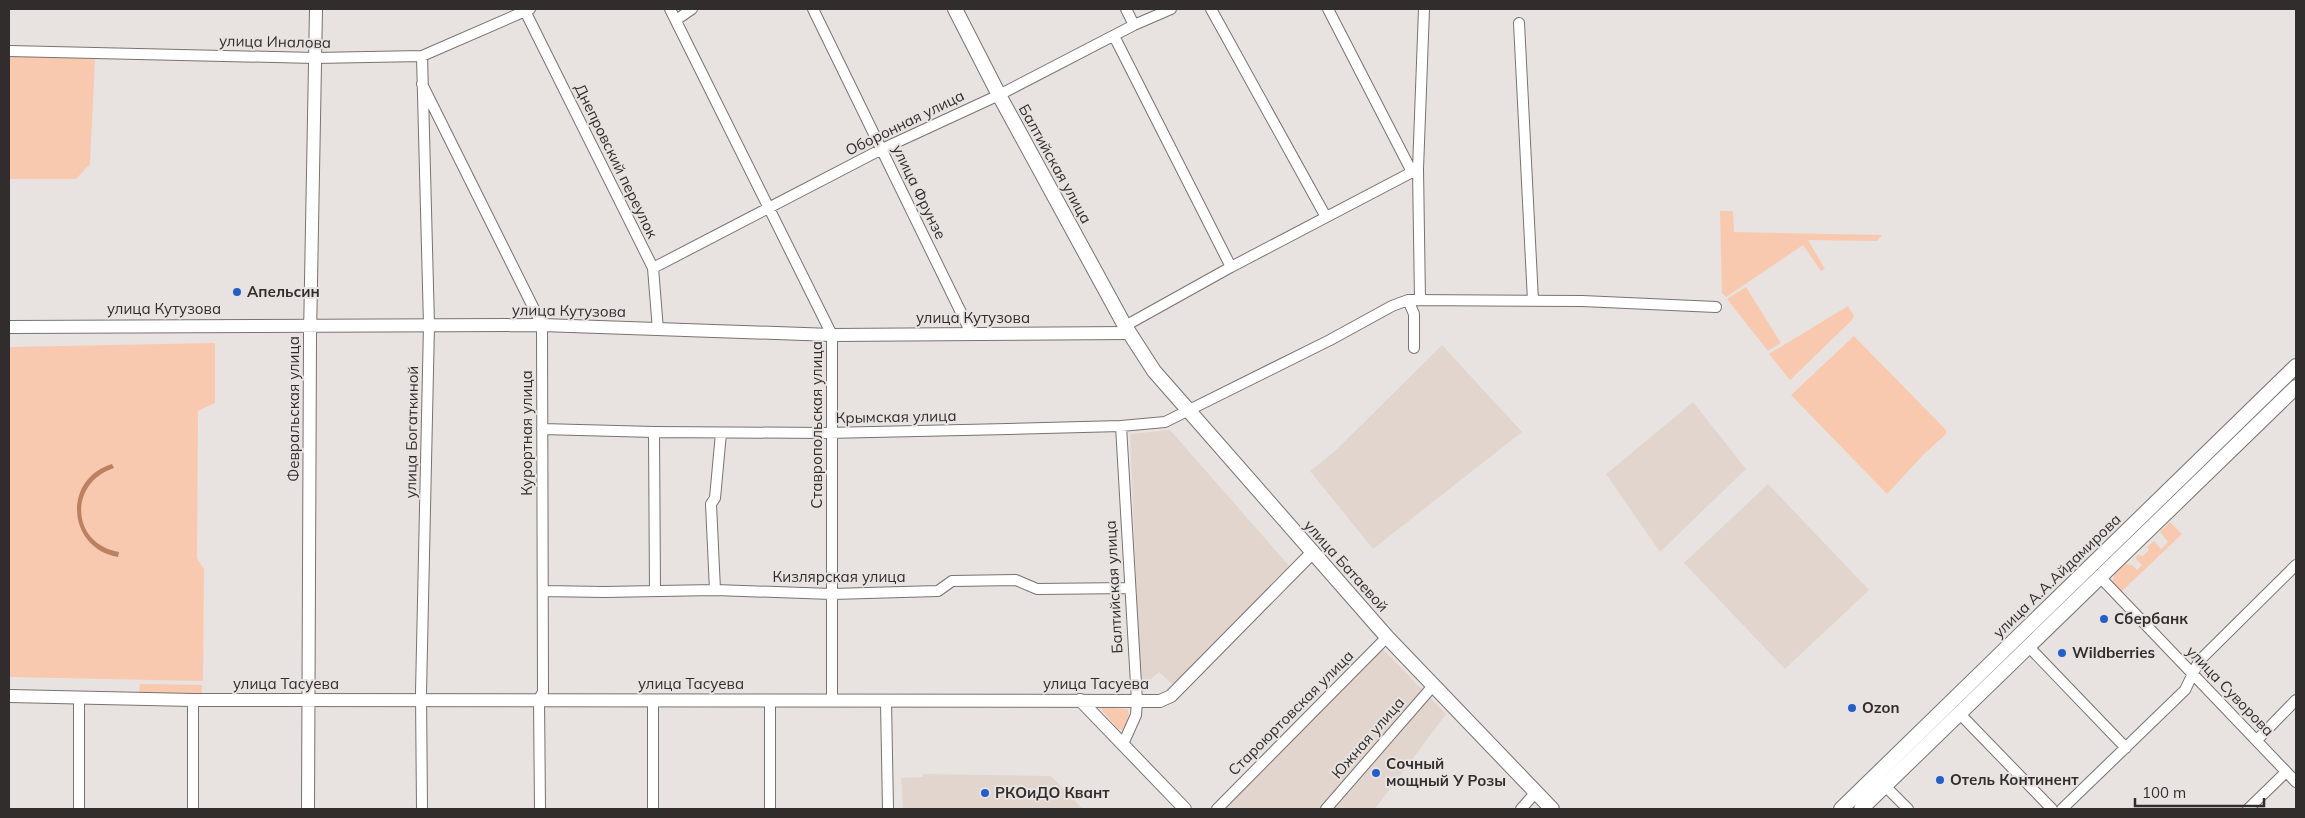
<svg xmlns="http://www.w3.org/2000/svg" width="2305" height="818" font-family="Mulish,sans-serif">
  <style>
    .built { fill: #e2d5ce }
    .green { fill: #f8c9af }
    .water { fill: #ba8262 }
    .lines { fill: none; stroke-linecap: round; stroke-linejoin: round }
    .minor-casing { stroke: #787370; stroke-width: 12 }
    .tertiary-casing { stroke: #787370; stroke-width: 14 }
    .secondary-casing { stroke: #787370; stroke-width: 16 }
    .minor { stroke: #fff; stroke-width: 10 }
    .tertiary { stroke: #fff; stroke-width: 12 }
    .secondary { stroke: #fff; stroke-width: 14 }
    .poi-dot { fill: #225fcb; stroke: #e8e3e0; stroke-width: 2 }
    .labels { text-anchor: middle; stroke-width: 4; stroke-linejoin: round; paint-order: stroke }
    .street-label { font-size: 15px; fill: #302d2c; stroke: #e8e3e0 }
    .poi-label { font-size: 15px; font-weight: bold; fill: #302d2c; stroke: #e8e3e0; text-anchor: start }
  </style>
  <rect width="100%" height="100%" fill="#e8e3e0"/>
  <path class="built" d="M1442,345L1522,432L1373,549L1310,471L1335,451Z
    M1693,402L1746,469L1660,552L1606,474Z
    M1170,430L1291,568L1173,685L1159,672L1146,683L1140,677L1130,434Z
    M1768,484L1869,590L1785,669L1684,563Z
    M1383,649L1446,714L1375,809H1224Z
    M923,774L1051,776L1083,809H903L901,778L923,777Z"/>
  <path class="green" d="M9,55L95,59L90,164L76,179H9Z
    M1720,211H1733L1734,232L1882,235L1877,241L1808,240L1825,269L1821,271L1803,245L1726,297L1722,293Z
    M1746,287L1781,343L1768,351L1727,299Z
    M1848,306L1854,316L1852,320L1790,380L1769,354Z
    M1854,336L1946,430V434L1923,455L1887,494L1791,395Z
    M215,343V403L198,411L197,558L204,569L203,681L9,677V347Z
    M2170,522L2182,534L2121,592L2112,583L2115,573L2126,564L2132,565L2137,570L2142,565L2135,558L2138,555L2143,556L2149,550L2147,547L2154,541L2161,549L2168,542L2160,532Z
    M140,684L202,685V693H139Z
    M1099,707L1127,709L1129,712L1125,727L1122,730L1118,729Z"/>
  <path class="water" d="M112,464L114,468C68,483 71,544 119,552L118,557C67,548 62,479 112,464Z"/>
  <g class="lines">
    <defs>
      <path id="minor" d="M670,9L832,335V700
        M813,9L972,335
        M1126,9L1134,25
        M1211,9L1326,217
        M1328,9L1412,172
        M525,11L653,268L658,330
        M676,20L692,9
        M1519,23L1533,301
        M1114,36L1231,267
        M9,51L315,58L422,56L530,9
        M422,56L429,325L421,693L422,809
        M422,84L542,325L543,692L539,699L540,809
        M653,268L882,149L999,95L1134,25L1171,9
        M1408,300L1414,314V348
        M1420,300L1418,169L1424,9
        M1125,326L1231,267L1418,169
        M1121,426L1137,701L1136,715L1123,744
        M542,429L654,432L827,433L1008,429L1121,426L1165,422L1330,340L1392,306L1408,300L1582,301L1716,307
        M654,432L655,591
        M2100,577L2296,782
        M715,590L711,504L715,498L721,433
        M543,591L604,592L715,590L832,594L938,591L952,581L1016,580L1037,589L1130,588
        M2028,646L2126,748
        M653,701V809
        M886,702L888,809
        M1959,713L2052,809
        M2257,740L2296,700
        M1885,786L1908,809
        M79,809V697
        M193,809V700
        M770,809V700
        M1217,809L1387,637
        M1326,809L1432,687
        M1521,809L1536,792
        M2062,809L2185,690L2199,661L2296,565
        M2248,809L2286,772"/>
      <path id="tertiary" d="M9,327L542,325L832,335L1129,333
        M9,696L193,700L1160,701L1171,696L1312,553
        M1080,700L1185,809
        M308,809L310,336L316,9"/>
      <path id="secondary" d="M955,9L999,95L1125,326L1154,371L1387,637L1552,809
        M1841,809L2296,366
        M1861,809L2296,387"/>
    </defs>
    <use href="#minor" class="minor-casing"/>
    <use href="#tertiary" class="tertiary-casing"/>
    <use href="#secondary" class="secondary-casing"/>
    <use href="#minor" class="minor"/>
    <use href="#tertiary" class="tertiary"/>
    <use href="#secondary" class="secondary"/>
  </g>
  <g class="poi-dot">
    <circle cx="237" cy="292" r="5"/>
    <circle cx="2104" cy="619" r="5"/>
    <circle cx="2062" cy="653" r="5"/>
    <circle cx="1852" cy="708" r="5"/>
    <circle cx="1376" cy="773" r="5"/>
    <circle cx="1940" cy="780" r="5"/>
    <circle cx="985" cy="793" r="5"/>
  </g>
  <g class="labels">
    <g class="street-label">
      <text transform="translate(275 42) rotate(1)" y="5">улица Иналова</text>
      <text transform="translate(905 123) rotate(-26)" y="5">Оборонная улица</text>
      <text transform="translate(616 161) rotate(64)" y="5">Днепровский переулок</text>
      <text transform="translate(1055 164) rotate(61)" y="5">Балтийская улица</text>
      <text transform="translate(919 192) rotate(64)" y="5">улица Фрунзе</text>
      <text x="164" y="314">улица Кутузова</text>
      <text transform="translate(569 311) rotate(1)" y="5">улица Кутузова</text>
      <text x="973" y="323">улица Кутузова</text>
      <text transform="translate(294 409) rotate(-90)" y="5">Февральская улица</text>
      <text transform="translate(896 417) rotate(-1)" y="5">Крымская улица</text>
      <text transform="translate(817 425) rotate(-90)" y="5">Ставропольская улица</text>
      <text transform="translate(412 432) rotate(-89)" y="5">улица Богаткиной</text>
      <text transform="translate(527 433) rotate(-90)" y="5">Курортная улица</text>
      <text transform="translate(1346 566) rotate(48)" y="5">улица Батаевой</text>
      <text transform="translate(2057 576) rotate(-44)" y="5">улица А.А.Айдамирова</text>
      <text x="839" y="582">Кизлярская улица</text>
      <text transform="translate(1114 587) rotate(-93)" y="5">Балтийская улица</text>
      <text x="286" y="689">улица Тасуева</text>
      <text x="691" y="689">улица Тасуева</text>
      <text x="1096" y="689">улица Тасуева</text>
      <text transform="translate(2230 691) rotate(46)" y="5">улица Суворова</text>
      <text transform="translate(1291 713) rotate(-45)" y="5">Староюртовская улица</text>
      <text transform="translate(1368 738) rotate(-49)" y="5">Южная улица</text>
    </g>
    <g class="poi-label">
      <text x="247" y="297">Апельсин</text>
      <text x="2114" y="624">Сбербанк</text>
      <text x="2072" y="658">Wildberries</text>
      <text x="1862" y="713">Ozon</text>
      <text x="1386" y="769">Сочный<tspan x="1386" dy="17">мощный У Розы</tspan></text>
      <text x="1950" y="785">Отель Континент</text>
      <text x="995" y="798">РКОиДО Квант</text>
    </g>
  </g>
  <rect width="2305" height="818" fill="none" stroke="#302d2c" stroke-width="20"/>
  <path d="M2135 798v8h129v-8" fill="none" stroke="#302d2c" stroke-width="2.5"/>
  <text x="2142" y="798" font-size="15" fill="#302d2c" stroke="#e8e3e0" stroke-width="4" paint-order="stroke">100 m</text>
</svg>
